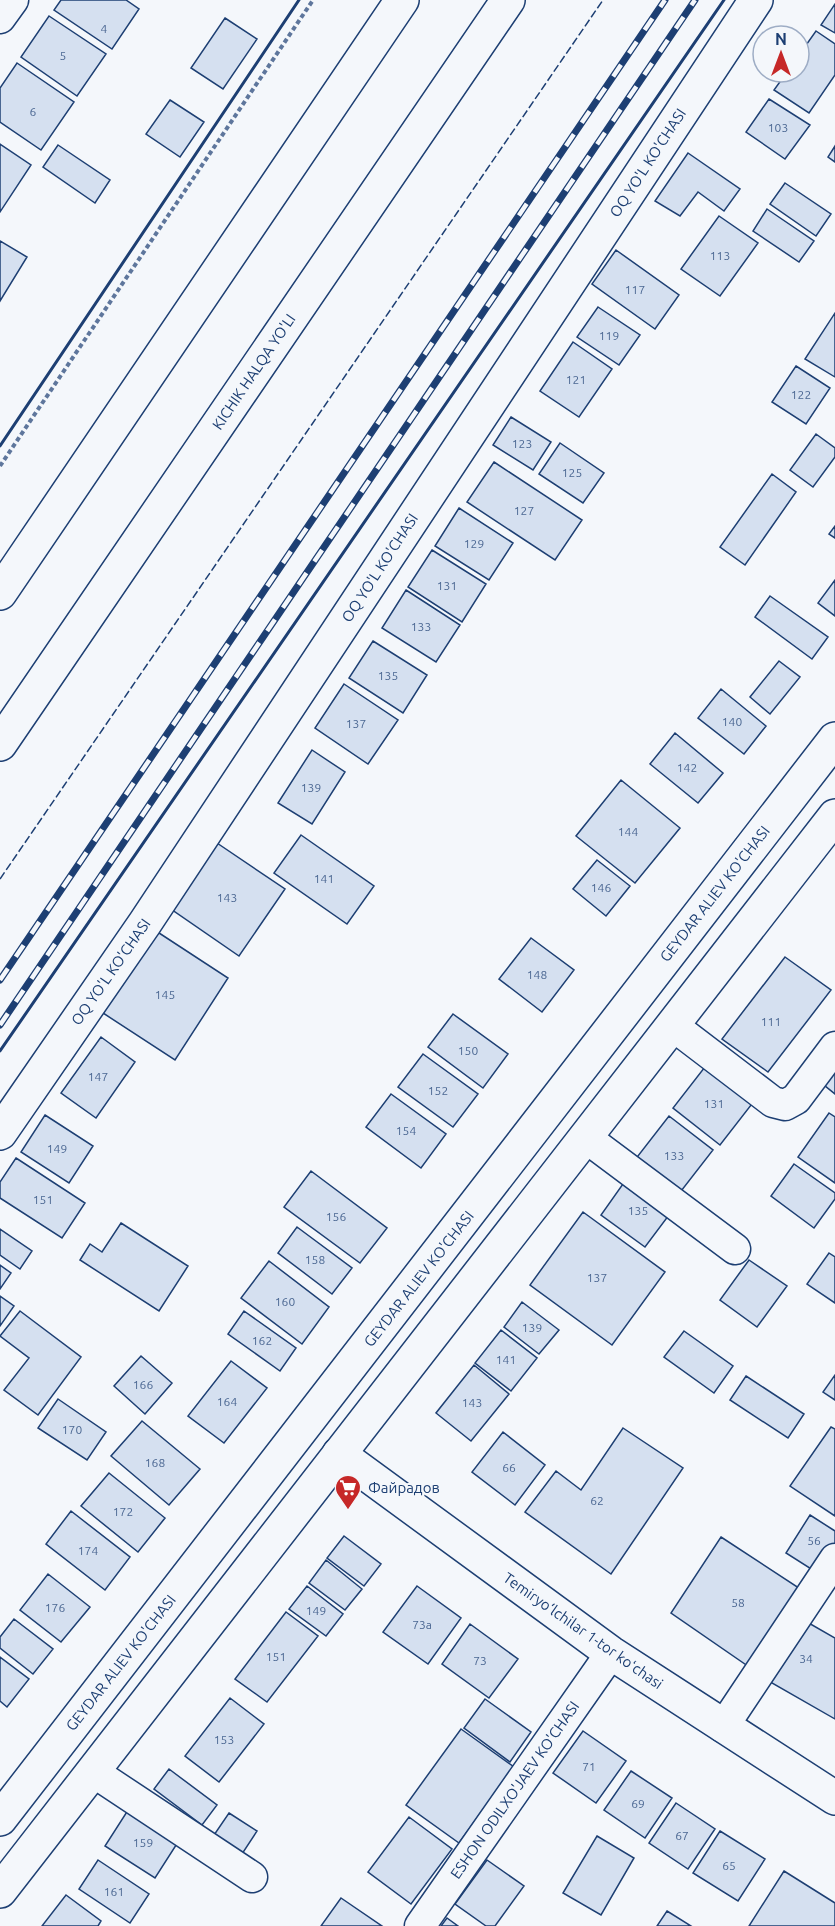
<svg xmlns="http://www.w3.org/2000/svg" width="835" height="1926" font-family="Ubuntu,sans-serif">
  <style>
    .building { fill: #d5e0f0; stroke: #1d3f73; stroke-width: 1.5 }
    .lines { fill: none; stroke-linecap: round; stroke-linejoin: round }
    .minor-casing { stroke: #1d3f73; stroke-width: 33 }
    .tertiary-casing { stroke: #1d3f73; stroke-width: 36 }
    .secondary-casing { stroke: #1d3f73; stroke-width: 36 }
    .trunk-casing { stroke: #1d3f73; stroke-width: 36 }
    .path { stroke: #5e769c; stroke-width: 4; stroke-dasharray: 4.5 3; stroke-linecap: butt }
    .minor { stroke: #f4f7fb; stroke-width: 30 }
    .tertiary { stroke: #f4f7fb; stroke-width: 33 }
    .secondary { stroke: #f4f7fb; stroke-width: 33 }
    .trunk { stroke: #f4f7fb; stroke-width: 33 }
    .rail-casing { stroke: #1d3f73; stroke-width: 7 }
    .rail { stroke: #f4f7fb; stroke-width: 4.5; stroke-dasharray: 14; stroke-linecap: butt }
    .fence { stroke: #1d3f73; stroke-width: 1.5; stroke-dasharray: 8 3; stroke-linecap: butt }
    .wall { stroke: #1d3f73; stroke-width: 3 }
    .labels { text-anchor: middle; stroke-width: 4.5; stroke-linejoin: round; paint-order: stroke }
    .number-label { font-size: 12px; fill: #4b6792 }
    .street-label { font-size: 15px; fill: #1d3f73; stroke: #f4f7fb }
    .poi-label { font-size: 15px; fill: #1d3f73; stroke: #f4f7fb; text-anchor: start }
  </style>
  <rect width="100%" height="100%" fill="#f4f7fb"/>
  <path class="building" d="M61,0H126L139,9L112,49L54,10Z
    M835,4V33L821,25Z
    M49,16L106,54L77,96L21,57Z
    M225,18L257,39L223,89L191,68Z
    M816,31L835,44V75L809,113L774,90L787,72H799V55Z
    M17,63L74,102L41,150L0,122V88Z
    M769,99L810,125L785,159L746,132Z
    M170,100L204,122L180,157L146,134Z
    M0,144L31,165L0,212Z
    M58,145L110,180L95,203L43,167Z
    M835,146V162L828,157Z
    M688,153L740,189L724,211L698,192L680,216L655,201Z
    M785,183L831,214L816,236L770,204Z
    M767,209L814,241L799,262L753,231Z
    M719,216L758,243L720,296L681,269Z
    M0,241L27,257L0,301Z
    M616,250L679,295L655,329L592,284Z
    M598,307L640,335L619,365L577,337Z
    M835,313V377L805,359Z
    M573,342L612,369L579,417L540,391Z
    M796,366L830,388L806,424L772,402Z
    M511,417L551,442L533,470L493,445Z
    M816,434L835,448V457L813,487L790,470Z
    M560,443L604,473L583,503L539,474Z
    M494,462L582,520L555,560L467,502Z
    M772,474L796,492L745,565L720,547Z
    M459,508L513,543L489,580L435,546Z
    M835,526V538L829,534Z
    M432,550L486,584L462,622L408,587Z
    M835,580V616L818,603Z
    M406,590L460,625L436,662L382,628Z
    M770,596L828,637L812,659L755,617Z
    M373,641L427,675L403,713L349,678Z
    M779,661L800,677L770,714L750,697Z
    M344,684L398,720L368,764L315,728Z
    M721,689L766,726L744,754L698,718Z
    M675,733L723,773L698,803L650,764Z
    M312,750L345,772L312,824L278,803Z
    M621,780L680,828L635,883L576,836Z
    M301,835L374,886L347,924L274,873Z
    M214,841L285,889L239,956L168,907Z
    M597,860L630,886L606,916L573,889Z
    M156,931L228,978L175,1060L103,1013Z
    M531,938L574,970L542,1012L499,979Z
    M785,957L831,990L768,1072L722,1039Z
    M453,1014L508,1054L483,1088L428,1047Z
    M101,1037L135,1062L96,1118L61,1093Z
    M423,1054L478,1094L453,1127L398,1087Z
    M835,1059V1094L819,1081Z
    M708,1063L755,1100L720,1145L673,1108Z
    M391,1094L446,1134L421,1168L366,1127Z
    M829,1113L835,1117V1183L798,1157Z
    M45,1115L93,1146L69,1183L21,1152Z
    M669,1116L713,1150L678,1195L634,1161Z
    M16,1158L85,1203L62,1238L0,1198V1182Z
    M794,1164L835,1193V1199L814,1228L771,1196Z
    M311,1171L387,1228L360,1263L284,1207Z
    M630,1174L675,1207L645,1247L601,1215Z
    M583,1212L665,1272L612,1345L530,1285Z
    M121,1223L188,1266L159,1311L80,1260L90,1244L102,1252Z
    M297,1227L352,1268L332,1294L278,1253Z
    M0,1229L32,1251L20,1269L0,1255Z
    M829,1253L835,1257V1303L807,1284Z
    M749,1260L787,1286L757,1327L720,1300Z
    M269,1261L329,1307L302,1344L241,1298Z
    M0,1265L11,1273L0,1289Z
    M0,1296L14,1306L0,1326Z
    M522,1302L559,1330L539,1354L504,1327Z
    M20,1311L81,1357L38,1415L4,1390L29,1358L0,1336Z
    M244,1311L296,1348L280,1371L228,1334Z
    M501,1330L537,1358L511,1391L475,1363Z
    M684,1331L733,1366L714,1393L664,1357Z
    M141,1356L172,1383L145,1414L114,1386Z
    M231,1361L267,1388L224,1443L188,1416Z
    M474,1365L509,1394L471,1441L436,1413Z
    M835,1375V1400L823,1392Z
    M746,1376L804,1414L788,1438L730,1400Z
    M58,1399L106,1432L87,1460L38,1428Z
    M142,1421L200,1469L169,1505L111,1456Z
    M831,1427L835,1429V1516L790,1486Z
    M623,1428L683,1468L611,1574L525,1512L556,1471L581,1490Z
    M503,1432L545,1465L515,1505L472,1472Z
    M109,1473L165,1518L138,1552L81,1506Z
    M71,1511L130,1557L105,1590L46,1544Z
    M810,1515L835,1531V1550L819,1574L786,1553Z
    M344,1536L381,1564L364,1586L327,1558Z
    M721,1537L805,1592L755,1671L671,1613Z
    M326,1560L362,1589L345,1610L309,1583Z
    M48,1574L90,1607L61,1642L20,1610Z
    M307,1586L343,1614L326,1636L289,1609Z
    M417,1586L461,1618L428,1664L383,1632Z
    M286,1612L318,1636L267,1702L235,1679Z
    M800,1618L835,1638V1719L765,1679Z
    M14,1619L53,1649L33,1674L0,1648V1637Z
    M470,1624L518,1659L489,1698L442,1664Z
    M0,1657L29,1679L7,1707L0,1701Z
    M230,1698L264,1724L219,1782L185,1756Z
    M485,1699L531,1732L510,1762L464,1728Z
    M461,1729L514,1767L459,1843L406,1805Z
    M583,1731L626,1761L596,1803L553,1773Z
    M169,1769L217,1805L202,1825L154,1789Z
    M631,1771L672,1798L645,1838L604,1810Z
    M676,1803L715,1829L688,1869L649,1843Z
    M130,1807L180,1839L155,1878L105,1846Z
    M229,1813L257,1831L242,1854L214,1835Z
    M409,1817L452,1849L411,1904L368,1872Z
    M720,1831L765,1859L738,1901L693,1873Z
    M597,1836L634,1858L601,1915L563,1893Z
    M98,1860L149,1894L130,1923L79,1889Z
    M487,1860L524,1886L495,1926H486L455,1904Z
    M784,1871L835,1903V1926H749Z
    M66,1895L101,1921L98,1926H42Z
    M341,1898L382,1926H321Z
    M667,1911L691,1926H657Z
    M447,1918L458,1926H441Z"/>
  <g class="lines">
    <defs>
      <path id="minor" d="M0,18L13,0
        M672,1025L773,1102L785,1105L796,1099L835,1047
        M585,1137L735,1249
        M723,1727L835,1559
        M92,1771L252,1877
        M420,1926L611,1653"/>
      <path id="tertiary" d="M0,1133L145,923L756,0
        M339,1454L611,1653L835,1798"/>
      <path id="secondary" d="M0,1819L835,739
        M0,1891L835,816"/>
      <path id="trunk" d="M0,593L402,0
        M0,744L508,0"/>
    </defs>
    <use href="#minor" class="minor-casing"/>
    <use href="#tertiary" class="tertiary-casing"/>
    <use href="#secondary" class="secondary-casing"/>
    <use href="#trunk" class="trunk-casing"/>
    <path class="path" d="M0,466L313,0"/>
    <use href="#minor" class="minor"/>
    <use href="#tertiary" class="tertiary"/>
    <use href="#secondary" class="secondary"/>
    <use href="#trunk" class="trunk"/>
    <defs>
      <path id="rail" d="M0,980L665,0
        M0,1025L695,0"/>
    </defs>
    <use href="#rail" class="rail-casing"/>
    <use href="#rail" class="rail"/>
    <path class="fence" d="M0,879L603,0"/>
    <path class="wall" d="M0,446L299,0
      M0,1051L724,0"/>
  </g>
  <defs>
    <symbol id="supermarket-pin" viewBox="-11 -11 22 30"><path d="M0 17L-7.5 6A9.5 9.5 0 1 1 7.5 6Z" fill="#c62828" stroke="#f4f7fb"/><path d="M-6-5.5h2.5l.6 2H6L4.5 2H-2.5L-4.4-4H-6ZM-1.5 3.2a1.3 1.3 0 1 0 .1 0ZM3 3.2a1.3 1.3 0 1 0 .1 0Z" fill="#fff"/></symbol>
  </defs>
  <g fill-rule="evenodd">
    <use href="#supermarket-pin" x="333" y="1473" width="30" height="40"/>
  </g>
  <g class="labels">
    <g class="number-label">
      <text x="104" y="33">4</text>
      <text x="63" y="60">5</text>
      <text x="33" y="116">6</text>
      <text x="778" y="132">103</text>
      <text x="720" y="260">113</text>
      <text x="635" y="294">117</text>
      <text x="609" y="340">119</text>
      <text x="576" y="384">121</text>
      <text x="801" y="399">122</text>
      <text x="522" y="448">123</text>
      <text x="572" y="477">125</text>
      <text x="524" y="515">127</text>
      <text x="474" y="548">129</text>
      <text x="447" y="590">131</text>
      <text x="421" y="631">133</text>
      <text x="388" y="680">135</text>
      <text x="732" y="726">140</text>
      <text x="356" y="728">137</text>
      <text x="687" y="772">142</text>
      <text x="311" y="792">139</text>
      <text x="628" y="836">144</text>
      <text x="324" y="883">141</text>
      <text x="601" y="892">146</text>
      <text x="227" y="902">143</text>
      <text x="537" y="979">148</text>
      <text x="165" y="999">145</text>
      <text x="771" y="1026">111</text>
      <text x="468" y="1055">150</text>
      <text x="98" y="1081">147</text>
      <text x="438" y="1095">152</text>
      <text x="714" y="1108">131</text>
      <text x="406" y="1135">154</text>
      <text x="57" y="1153">149</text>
      <text x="674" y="1160">133</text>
      <text x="43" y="1204">151</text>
      <text x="638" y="1215">135</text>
      <text x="336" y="1221">156</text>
      <text x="315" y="1264">158</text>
      <text x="597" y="1282">137</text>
      <text x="285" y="1306">160</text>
      <text x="532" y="1332">139</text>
      <text x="262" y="1345">162</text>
      <text x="506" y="1364">141</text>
      <text x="143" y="1389">166</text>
      <text x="227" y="1406">164</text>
      <text x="472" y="1407">143</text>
      <text x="72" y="1434">170</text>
      <text x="155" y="1467">168</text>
      <text x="509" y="1472">66</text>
      <text x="597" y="1505">62</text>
      <text x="123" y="1516">172</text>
      <text x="814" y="1545">56</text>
      <text x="88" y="1555">174</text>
      <text x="738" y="1607">58</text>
      <text x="55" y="1612">176</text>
      <text x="316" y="1615">149</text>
      <text x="422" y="1629">73a</text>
      <text x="276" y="1661">151</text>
      <text x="806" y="1663">34</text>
      <text x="480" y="1665">73</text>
      <text x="224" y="1744">153</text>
      <text x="589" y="1771">71</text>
      <text x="638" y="1808">69</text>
      <text x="682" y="1840">67</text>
      <text x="143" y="1847">159</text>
      <text x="729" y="1870">65</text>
      <text x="114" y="1896">161</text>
    </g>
    <g class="street-label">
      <text transform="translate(648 163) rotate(-57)" y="5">OQ YO'L KO'CHASI</text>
      <text transform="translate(254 372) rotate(-56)" y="5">KICHIK HALQA YO'LI</text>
      <text transform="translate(380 568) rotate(-57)" y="5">OQ YO'L KO'CHASI</text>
      <text transform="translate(715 894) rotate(-52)" y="5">GEYDAR ALIEV KO'CHASI</text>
      <text transform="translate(111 972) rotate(-55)" y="5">OQ YO'L KO'CHASI</text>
      <text transform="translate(419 1279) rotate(-52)" y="5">GEYDAR ALIEV KO'CHASI</text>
      <text transform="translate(583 1631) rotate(35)" y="5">Temiryo‘lchilar 1-tor koʻchasi</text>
      <text transform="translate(121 1663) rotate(-52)" y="5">GEYDAR ALIEV KO'CHASI</text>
      <text transform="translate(515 1790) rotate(-55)" y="5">ESHON ODILXO'JAEV KO'CHASI</text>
    </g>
    <g class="poi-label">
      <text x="368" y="1493">Файрадов</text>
    </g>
  </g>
  <g transform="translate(781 54)"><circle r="28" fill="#f4f7fb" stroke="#9eadc5" stroke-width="1.5"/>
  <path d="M0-4.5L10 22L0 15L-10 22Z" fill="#c62828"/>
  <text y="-9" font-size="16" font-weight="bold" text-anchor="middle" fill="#1d3f73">N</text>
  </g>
</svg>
